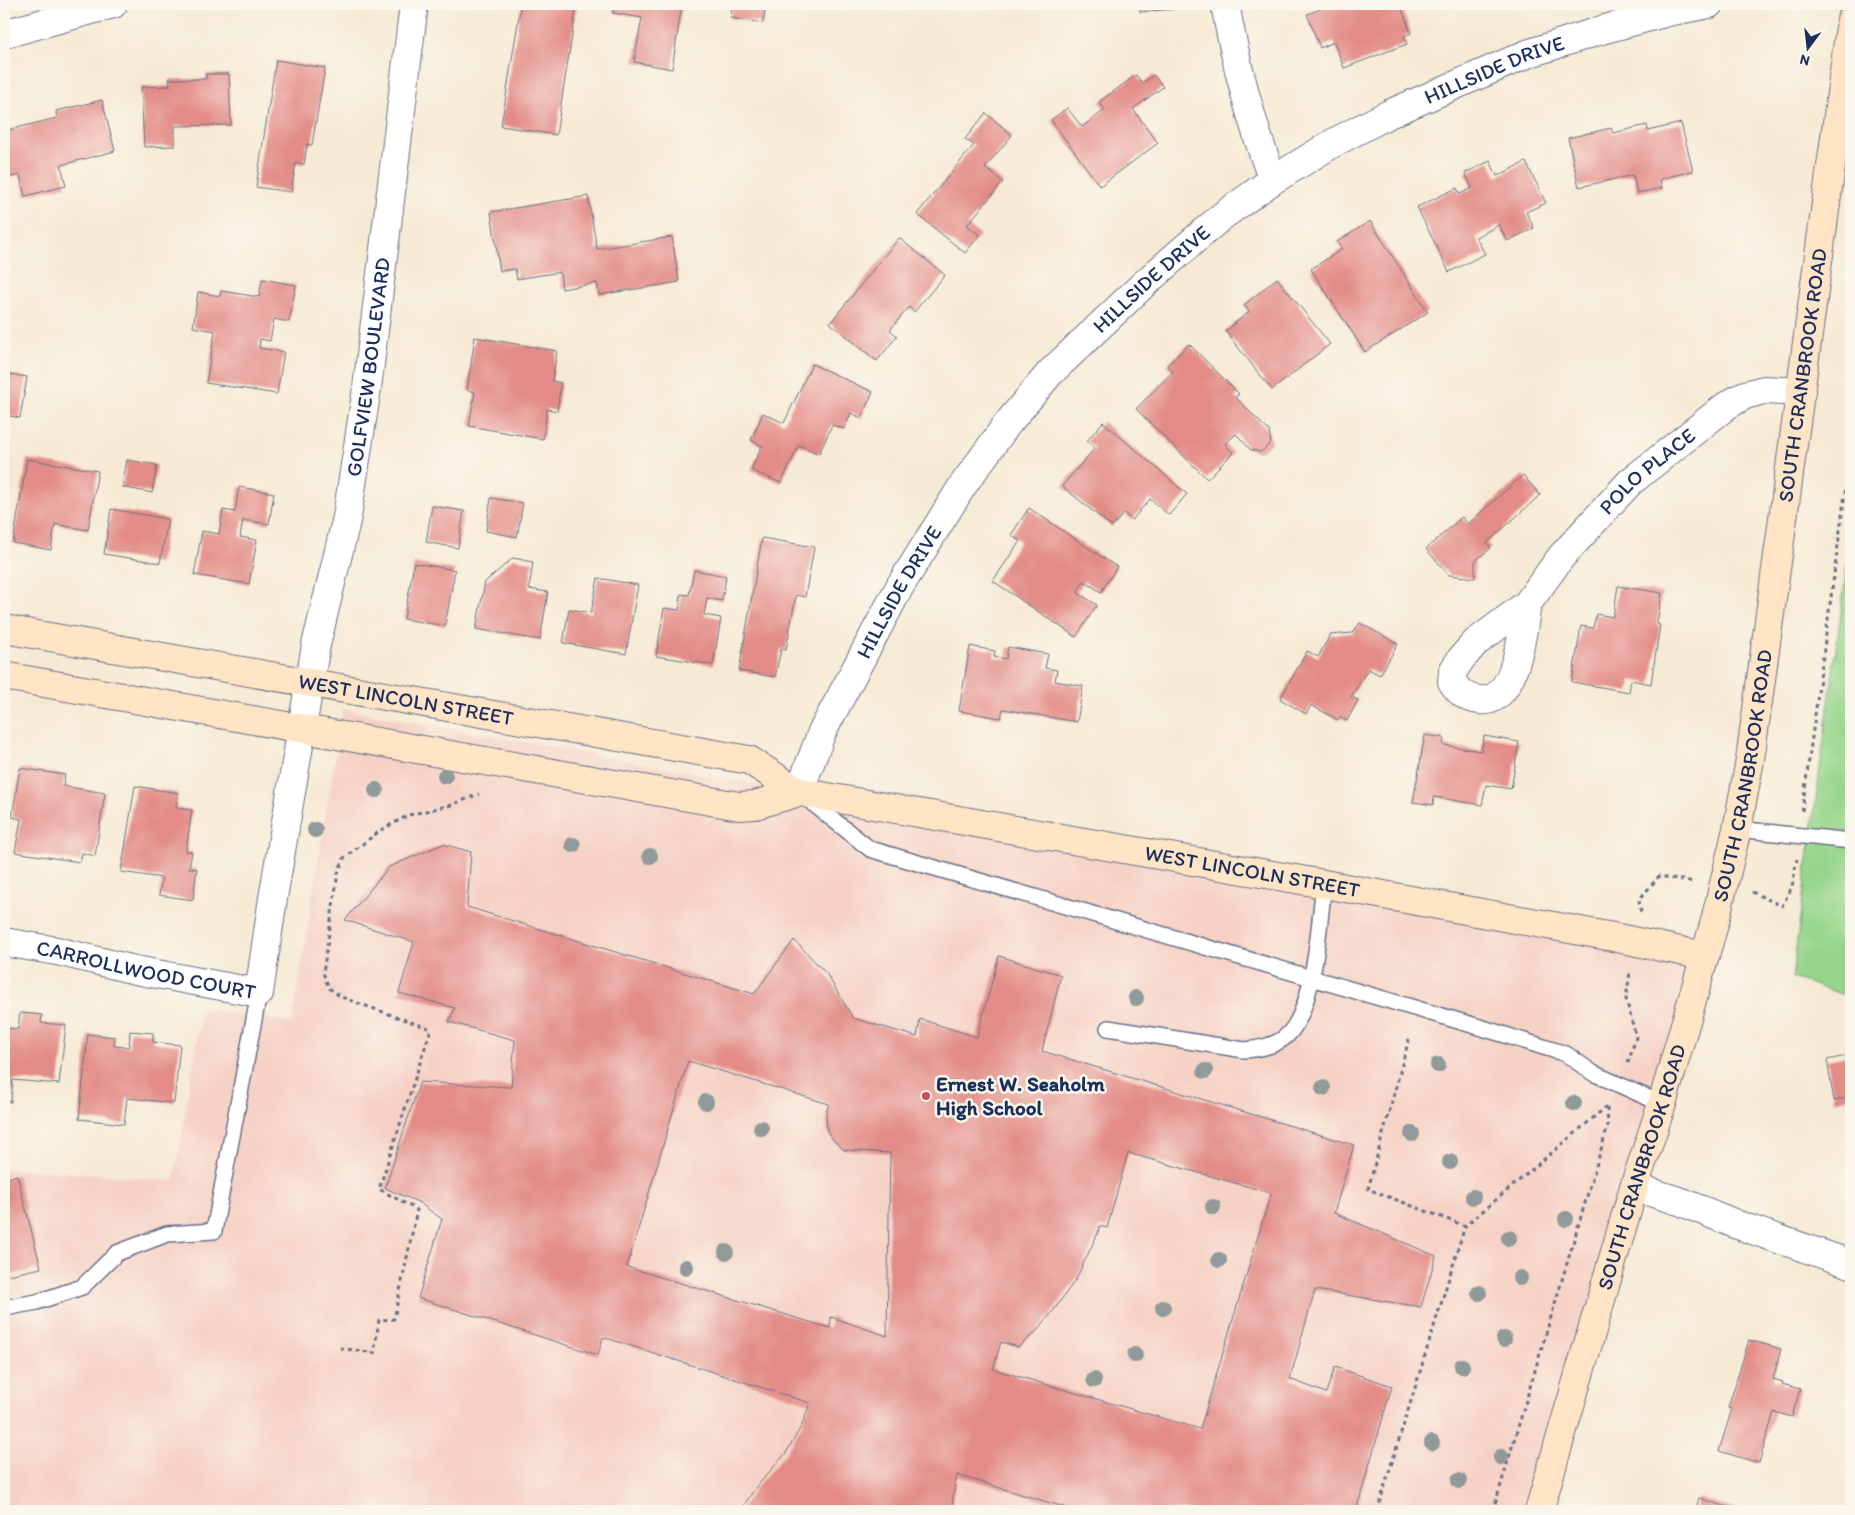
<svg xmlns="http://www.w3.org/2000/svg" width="1855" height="1515" font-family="Itim,sans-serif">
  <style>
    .built { fill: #f6d1c5 }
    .green { fill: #96d58a; stroke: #588274 }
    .building { fill: #e38c87; fill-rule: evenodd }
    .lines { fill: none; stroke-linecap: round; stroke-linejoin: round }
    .lane-casing { stroke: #687087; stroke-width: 18 }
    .street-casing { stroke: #687087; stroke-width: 30 }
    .secondary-casing { stroke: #687087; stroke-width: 30 }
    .path { stroke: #687087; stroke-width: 3; stroke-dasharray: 4 4; stroke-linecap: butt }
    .lane { stroke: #fff; stroke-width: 15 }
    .street { stroke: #fff; stroke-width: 28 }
    .secondary { stroke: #ffe4c6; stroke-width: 28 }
    .tree { fill: #8f9a99 }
    .poi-dot { fill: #d1495b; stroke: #fbf7ec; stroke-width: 2 }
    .labels { text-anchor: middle; stroke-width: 5; stroke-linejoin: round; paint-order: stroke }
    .street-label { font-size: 21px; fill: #1b2f5e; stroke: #fbf7ec }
    .poi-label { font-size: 21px; font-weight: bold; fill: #1b2f5e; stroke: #fbf7ec; text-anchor: start }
  </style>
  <rect width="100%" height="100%" fill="#fbf7ec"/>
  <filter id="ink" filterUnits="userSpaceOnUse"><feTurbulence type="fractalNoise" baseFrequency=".02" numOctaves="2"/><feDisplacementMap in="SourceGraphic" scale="10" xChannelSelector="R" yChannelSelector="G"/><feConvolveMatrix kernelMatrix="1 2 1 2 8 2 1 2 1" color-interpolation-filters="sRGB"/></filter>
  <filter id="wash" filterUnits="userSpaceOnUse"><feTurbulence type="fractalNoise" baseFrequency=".0096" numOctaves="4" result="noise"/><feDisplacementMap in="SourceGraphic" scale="20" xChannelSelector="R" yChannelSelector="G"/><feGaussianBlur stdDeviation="1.12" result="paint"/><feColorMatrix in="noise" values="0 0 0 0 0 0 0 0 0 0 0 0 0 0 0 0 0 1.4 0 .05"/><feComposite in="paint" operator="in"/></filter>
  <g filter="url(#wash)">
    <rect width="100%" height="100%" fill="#f6ead4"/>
    <path class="built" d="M343,709L1705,957L1541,1511H4V1169L94,1174L174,1181L202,1008L292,1023Z"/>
    <path class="green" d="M1851,536V997L1792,978Z"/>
    <g id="blocks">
      <path class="building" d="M521,4H577L556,135L501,126Z
        M614,4H682L672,69L634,62L642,18L613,13Z
        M733,4H766L763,23L730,18Z
        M1140,4H1174V9L1140,12Z
        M1334,4H1400L1411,33L1404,36L1407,44L1344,68L1334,42L1320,48L1307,14Z
        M276,60L325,68L312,145L307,144L304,164L296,163L291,192L256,187Z
        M206,74H229L231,125L175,126V146L144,147L141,87L170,86L169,79H206Z
        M1136,75L1142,83L1154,75L1163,87L1133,109L1158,143L1100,186L1051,120L1067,108L1082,127L1105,110L1099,102Z
        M102,100L115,151L61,165L66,186L25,196L20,175L6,178L4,170V131L57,118L56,111Z
        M986,113L1012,135L985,168L1003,182L967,225L980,235L965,253L917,214L974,145L965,139Z
        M1681,123L1693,171L1660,179L1662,188L1637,193L1633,175L1579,187L1568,138L1611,128L1613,133L1647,125L1648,131Z
        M1490,161L1497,176L1526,162L1546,203L1526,212L1534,228L1507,241L1499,225L1476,237L1485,254L1449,272L1417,207L1457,188L1460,194L1472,188L1465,173Z
        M588,196L597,249L672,237L679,282L599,295L597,283L562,289L560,272L517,279L515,269L500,271L491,212Z
        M1370,221L1428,312L1365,352L1311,269L1342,249L1337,242Z
        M899,238L945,275L914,312L909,307L890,330L897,336L877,361L830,323Z
        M1277,278L1330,344L1272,390L1225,331L1249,312L1244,305Z
        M262,279L296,285L289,322L274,319L270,341L260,339L259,348L284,352L277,394L206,383L215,331L193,327L198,292L220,296L221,291L259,297Z
        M475,337L557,351L552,381L561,383L557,411L547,409L543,439L469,426L475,392L467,390Z
        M1189,344L1239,394L1235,397L1269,431L1271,443L1261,452L1251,450L1236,434L1225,444L1233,453L1207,479L1136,409L1173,371L1167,365Z
        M812,364L873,392L861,418L851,413L844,429L832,425L819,454L799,445L781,483L751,470L762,446L751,440L763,413L784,423Z
        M4,373L27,377L20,418L4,415Z
        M1103,422L1187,494L1169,515L1150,499L1132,520L1124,513L1112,527L1062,486L1095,448L1087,441Z
        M27,459L98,471L88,530L55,524L51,550L13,543Z
        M127,460L157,465L152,493L122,487Z
        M1523,475L1540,495L1487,543L1491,548L1475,561V578L1449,575L1426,549L1462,517L1468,524Z
        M239,487L274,493L269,524L243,520L240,537L257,540L249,584L194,575L202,531L219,534L223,510L235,512Z
        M491,498L523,503L517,537L486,531Z
        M432,506L464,511L458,548L426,542Z
        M1029,508L1117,567L1101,592L1084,581L1077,592L1097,605L1076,637L993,581L1020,541L1011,535Z
        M111,509L168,519L160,563L104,554Z
        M762,538L814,547L805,597L796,595L786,650L781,649L775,677L739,671Z
        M513,558L533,562L529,589L548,592L540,640L476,629L485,582Z
        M414,563L455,570L445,626L404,619Z
        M694,570L726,576L722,601L707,598L704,615L721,618L713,665L656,656L664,608L679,610L681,594L689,595Z
        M598,578L638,585L626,654L563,643L569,609L591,613Z
        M1618,586L1662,593L1657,624L1660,625L1651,684L1631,680L1629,692L1572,682L1581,626L1593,628L1596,614L1613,617Z
        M1360,623L1398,644L1380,675L1368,669L1351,697L1358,700L1347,721L1340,717L1338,720L1311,705L1306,714L1280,699L1307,651L1318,657L1330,635L1352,633Z
        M970,646L995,651L994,657L1006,659L1008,647L1048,654L1045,668L1057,670L1055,681L1083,686L1077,722L1003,709L1001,718L959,711Z
        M1425,735L1444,738L1443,745L1481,751L1484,736L1519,742L1511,789L1486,785L1482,805L1434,797L1433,805L1413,802Z
        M20,768L65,775L63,786L105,793L95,856L82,853L80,862L15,852L21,819L12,817Z
        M135,786L178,793L176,808L192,810L186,851L192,852L189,868L197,869L193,900L159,895L162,878L121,872Z
        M443,844L471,852L467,907L754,994L794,940L826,973L853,1018L917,1037L920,1019L977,1037L999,956L1061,975L1042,1051L1354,1145L1334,1213L1436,1256L1421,1307L1315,1290L1290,1379L1326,1393L1335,1367L1392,1386L1356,1511H1077L957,1475L953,1496L952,1511H740L756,1487L786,1453L802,1425L810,1403L603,1337L598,1355L418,1298L442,1219L418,1202L385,1188L420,1082L511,1087L515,1040L449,1022L455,1008L399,993L414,942L345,920L389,867ZM688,1061L829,1104L826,1114L827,1131L834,1141L844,1150L890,1153L887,1336L831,1317L830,1328L627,1267ZM1128,1153L1271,1193L1200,1429L993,1369L1001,1342L1018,1347L1035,1333L1054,1310L1076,1279L1098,1233L1099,1226L1107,1228Z
        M20,1013L42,1015L41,1023L66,1025L59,1084L13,1080L11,1102L4,1101V1028L18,1029Z
        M130,1031L153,1033V1042L180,1045L174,1103L127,1098L124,1124L79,1119L88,1034L115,1037L114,1046L129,1047Z
        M1851,1055V1097L1834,1101L1827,1060Z
        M17,1175L41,1268L4,1276V1179Z
        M1749,1340L1781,1349L1773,1379L1783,1382L1782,1384L1800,1389L1792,1417L1774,1412L1759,1463L1719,1451L1732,1409L1728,1408Z
        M1699,1498L1737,1510V1511H1695Z"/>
    </g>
  </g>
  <g filter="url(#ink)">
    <use href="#blocks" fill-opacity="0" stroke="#687087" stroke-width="1"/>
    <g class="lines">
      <defs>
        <path id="lane" d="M806,798L870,849L1486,1029L1566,1054L1593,1073L1662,1104
          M1737,829L1851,841
          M1108,1028L1244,1050C1258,1049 1272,1047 1284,1038C1315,1015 1319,922 1324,884
          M4,1308L37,1302L82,1287L117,1253L167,1234L214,1231L259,993"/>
        <g id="street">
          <path d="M1225,4C1236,64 1251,123 1273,180"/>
          <path d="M4,34L113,4"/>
          <path id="s1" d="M1527,604C1523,629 1516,704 1480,700C1466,699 1459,692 1452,682L1453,671L1461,659L1475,643L1527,604L1561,557L1630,482L1726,406L1745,395L1764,390L1801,392"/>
          <path id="s2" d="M799,792L822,732L900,586L963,485L1008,423L1050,373L1145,283L1184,249L1221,217L1273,180L1335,142L1389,114L1527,54L1605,29L1668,12L1709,4"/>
          <path id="s3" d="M4,942L57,951L135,970L259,993L273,898L316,645L347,517L367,388L414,4"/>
          <path d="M1634,1187L1682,1202L1738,1225L1851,1264"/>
        </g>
        <g id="secondary">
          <path id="s4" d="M4,629L749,760L799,792L1324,884L1613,937L1705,956"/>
          <path d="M4,676L739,806L755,805L799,792"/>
          <path id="s5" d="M1539,1511L1634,1187L1662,1104L1715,921L1737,829L1750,760L1851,20"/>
        </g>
      </defs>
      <use href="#lane" class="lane-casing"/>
      <use href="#street" class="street-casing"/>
      <use href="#secondary" class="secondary-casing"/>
      <path class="path" d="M1802,811L1851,449
        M1752,892L1782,906L1792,887L1797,859
        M1641,912L1639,900L1659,876L1694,882
        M1409,1039L1368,1189L1465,1226
        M1628,1063L1636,1037L1626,999L1630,972
        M340,1348L374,1353L379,1320L394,1319L417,1210L379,1189L431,1029L341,997L329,988L323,973L338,873L344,858L381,830L409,815L451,805L479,794
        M1377,1511L1465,1226L1606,1107
        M1493,1511L1608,1126L1607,1107"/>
      <use href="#lane" class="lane"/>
      <use href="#street" class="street"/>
      <use href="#secondary" class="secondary"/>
    </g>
    <g class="tree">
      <circle cx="445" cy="776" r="8"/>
      <circle cx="376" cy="790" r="8"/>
      <circle cx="315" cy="830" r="8"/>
      <circle cx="573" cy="845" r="8"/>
      <circle cx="650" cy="856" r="8"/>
      <circle cx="1136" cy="998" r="8"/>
      <circle cx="1438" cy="1065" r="8"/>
      <circle cx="1205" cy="1071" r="8"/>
      <circle cx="1323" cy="1088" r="8"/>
      <circle cx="706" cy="1102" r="8"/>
      <circle cx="1574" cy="1103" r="8"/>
      <circle cx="761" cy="1128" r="8"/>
      <circle cx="1412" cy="1134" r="8"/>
      <circle cx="1450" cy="1162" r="8"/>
      <circle cx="1473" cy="1197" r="8"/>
      <circle cx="1213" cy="1207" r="8"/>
      <circle cx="1566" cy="1219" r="8"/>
      <circle cx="1509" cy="1238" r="8"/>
      <circle cx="726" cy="1252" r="8"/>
      <circle cx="1219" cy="1260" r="8"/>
      <circle cx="686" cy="1267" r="8"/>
      <circle cx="1520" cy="1278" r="8"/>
      <circle cx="1479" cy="1293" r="8"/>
      <circle cx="1163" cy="1308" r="8"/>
      <circle cx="1504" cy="1339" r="8"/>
      <circle cx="1135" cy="1355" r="8"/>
      <circle cx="1462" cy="1366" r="8"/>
      <circle cx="1094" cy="1380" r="8"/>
      <circle cx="1432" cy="1443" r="8"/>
      <circle cx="1501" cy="1457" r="8"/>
      <circle cx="1459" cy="1481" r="8"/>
    </g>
  </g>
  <circle class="poi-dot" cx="926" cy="1096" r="5"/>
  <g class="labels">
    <g class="street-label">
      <text dy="7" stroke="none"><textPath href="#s2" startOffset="1034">HILLSIDE DRIVE</textPath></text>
      <text dy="7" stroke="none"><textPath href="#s2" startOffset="629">HILLSIDE DRIVE</textPath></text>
      <text dy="7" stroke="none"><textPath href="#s3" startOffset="896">GOLFVIEW BOULEVARD</textPath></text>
      <text dy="7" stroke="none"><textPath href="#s5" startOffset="1169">SOUTH CRANBROOK ROAD</textPath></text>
      <text dy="7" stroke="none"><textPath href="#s1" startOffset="442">POLO PLACE</textPath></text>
      <text dy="7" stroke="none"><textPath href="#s2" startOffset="224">HILLSIDE DRIVE</textPath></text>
      <text dy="7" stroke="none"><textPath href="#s4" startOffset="408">WEST LINCOLN STREET</textPath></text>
      <text dy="7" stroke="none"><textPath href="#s5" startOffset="764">SOUTH CRANBROOK ROAD</textPath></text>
      <text dy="7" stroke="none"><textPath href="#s4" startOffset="1276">WEST LINCOLN STREET</textPath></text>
      <text dy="7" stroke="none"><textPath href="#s3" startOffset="145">CARROLLWOOD COURT</textPath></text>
      <text dy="7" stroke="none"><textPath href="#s5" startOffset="359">SOUTH CRANBROOK ROAD</textPath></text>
    </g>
    <g class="poi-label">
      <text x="936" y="1091">Ernest W. Seaholm<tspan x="936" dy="24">High School</tspan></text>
    </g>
  </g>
  <rect width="1855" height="1515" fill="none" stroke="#fbf7ec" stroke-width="20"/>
  <g transform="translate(1808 48) rotate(195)" stroke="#fbf7ec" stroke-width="4" paint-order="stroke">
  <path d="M0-4L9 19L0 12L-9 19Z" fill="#1b2f5e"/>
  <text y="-8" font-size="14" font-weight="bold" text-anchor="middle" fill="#1b2f5e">N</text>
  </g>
</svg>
